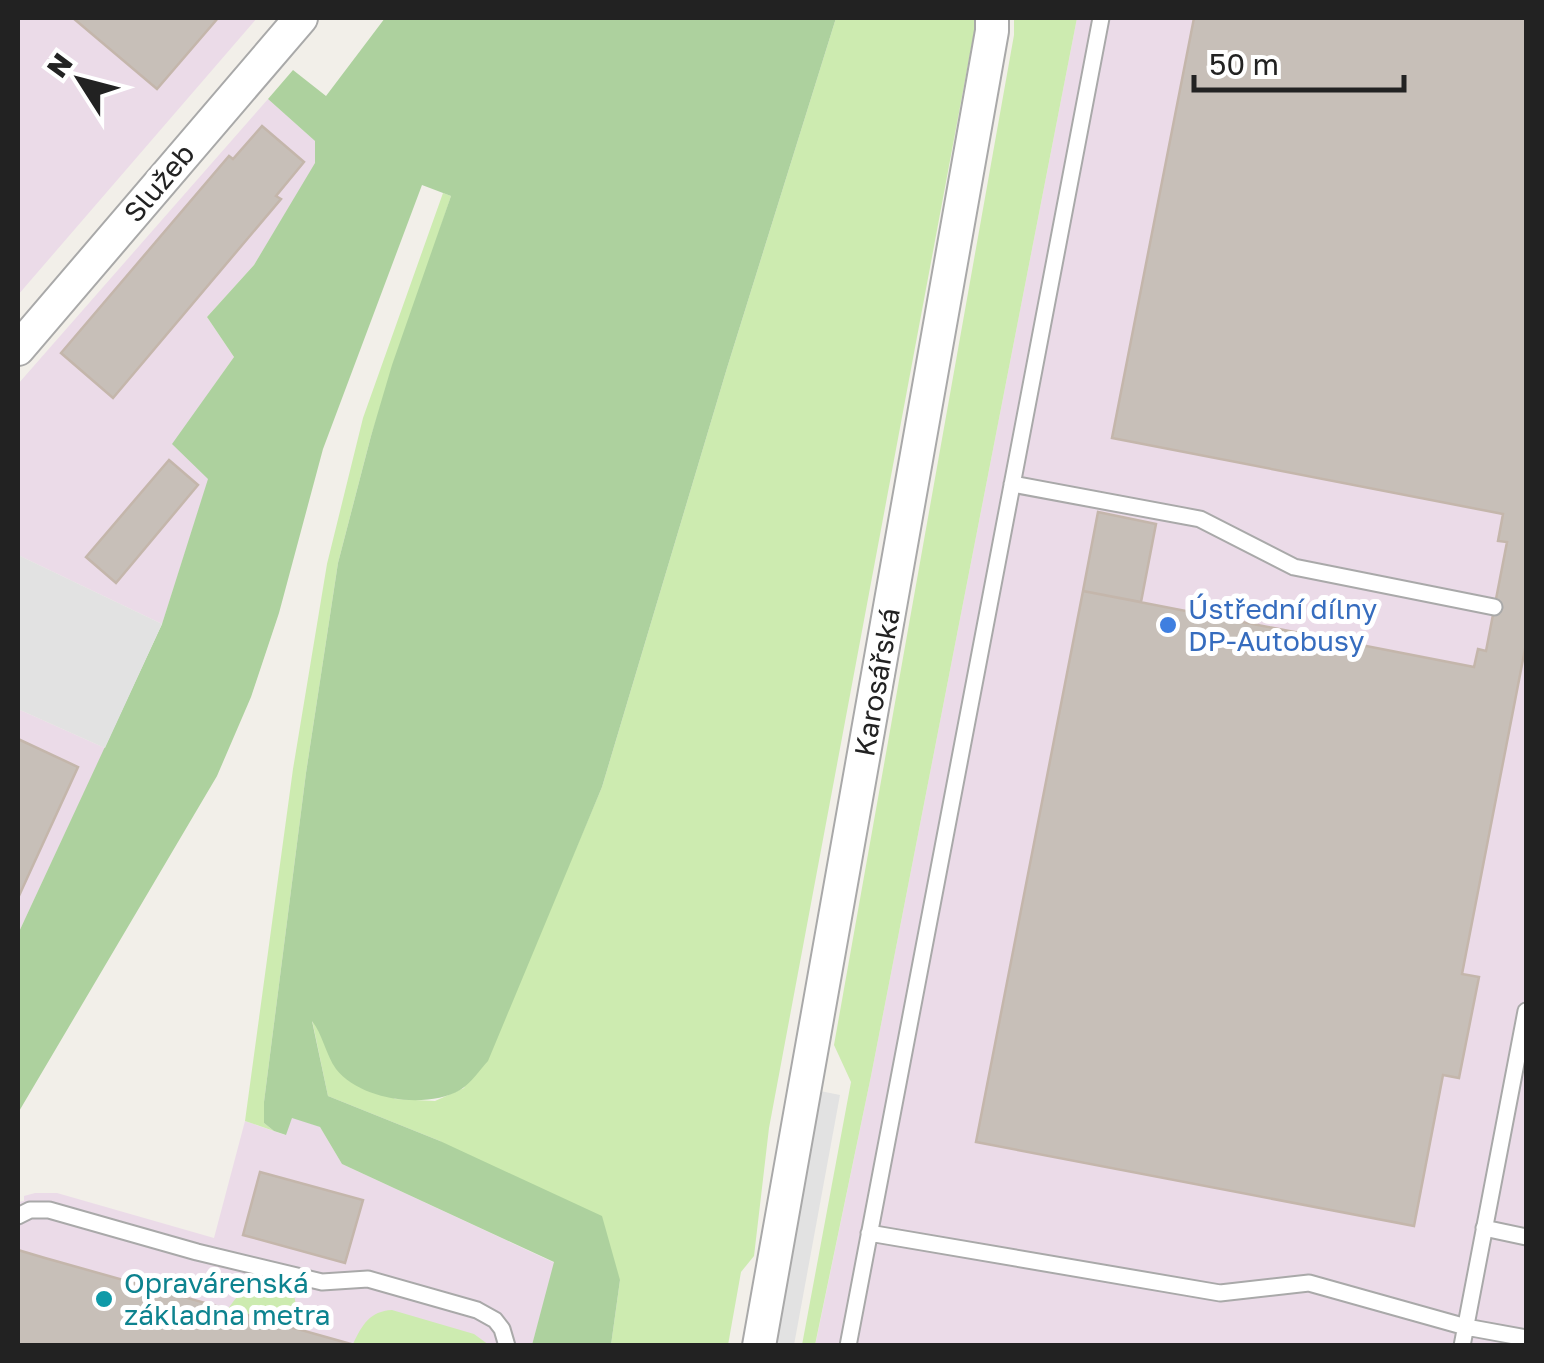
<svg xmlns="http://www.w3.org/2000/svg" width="1544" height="1363" font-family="'Golos Text',sans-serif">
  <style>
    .industrial { fill: #ebdbe8 }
    .grass { fill: #cdebb0 }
    .forest { fill: #add19e }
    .parking { fill: #e2e2e2 }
    .building { fill: #c7bfb8; stroke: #c4b6ab; stroke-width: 2.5 }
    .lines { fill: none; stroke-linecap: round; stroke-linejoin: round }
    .service-casing { stroke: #a9a9a9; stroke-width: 19 }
    .minor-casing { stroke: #a9a9a9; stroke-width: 36 }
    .service { stroke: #fff; stroke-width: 15 }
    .minor { stroke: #fff; stroke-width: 32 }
    .shop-dot { fill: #3f7fe0; stroke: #fff; stroke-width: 4 }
    .culture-dot { fill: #0f9aa8; stroke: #fff; stroke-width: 4 }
    .labels { text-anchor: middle; stroke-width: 10; stroke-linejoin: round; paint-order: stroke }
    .street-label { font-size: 28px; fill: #222; stroke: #fff }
    .shop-label { font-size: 28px; fill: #366cbe; stroke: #fff; text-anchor: start }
    .culture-label { font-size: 28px; fill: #0d838f; stroke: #fff; text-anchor: start }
  </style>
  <rect width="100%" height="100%" fill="#f2efe9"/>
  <path class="industrial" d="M18,18H257L18,295Z
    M1077,18H1526V1345L815,1346L871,1076Z
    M268,99L315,141L316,163L254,265L207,317L234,357L173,444L209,478L162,624L18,555V384Z
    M18,709L105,748L18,934Z
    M292,1117L320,1127L342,1164L555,1263L532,1345L18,1346V1202L24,1201V1196L35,1193H57L214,1238L245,1121L285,1135Z"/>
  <path class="grass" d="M836,18H975V27L769,1128L754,1256L741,1272L728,1345H611L620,1280L440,1141L328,1096L311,1015L395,1099L435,1101L464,1088L546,919L602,787L727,368Z
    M1014,18H1077L871,1076L815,1345H802L851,1082L834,1045L1014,35Z
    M443,193L451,196L371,436L338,563L306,773L264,1102V1123L274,1131L245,1121L293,769L327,564L363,418Z
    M267,1279L282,1280C299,1291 297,1309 292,1327L228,1309C239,1293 248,1283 267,1279Z
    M392,1310L474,1334L489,1345L353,1344C362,1325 370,1311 392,1310Z"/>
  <path class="forest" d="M385,18H836L727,368L602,787L488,1061C479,1071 471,1083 460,1090C427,1109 361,1101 336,1069C326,1055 322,1033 312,1021L328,1096L440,1141L602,1216L620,1280L611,1345H532L554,1262L342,1164L320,1127L292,1118L286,1135L274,1131L264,1123V1102L306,773L338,563L371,436L392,365L451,196L422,185L323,449L279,613L251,697L217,776L18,1113V934L162,624L208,479L172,444L234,357L207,317L254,265L315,163V141L268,99L293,70L326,96Z"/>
  <path class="parking" d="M18,555L162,624L105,748L18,709Z
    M805,1088L840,1095L794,1345L759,1346Z"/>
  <path class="building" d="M73,18H218L157,89Z
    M1194,18H1526V644L1462,974L1479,977L1459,1078L1443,1075L1414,1226L976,1142L1083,591L1474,667L1478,649L1486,651L1507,542L1498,541L1503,514L1112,438Z
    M262,126L304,162L276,196L281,199L113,398L61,353L229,156L233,159Z
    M169,460L198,485L116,583L86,557Z
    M1098,512L1156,524L1141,602L1083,591Z
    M18,739L78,767L18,898Z
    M260,1172L363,1200L345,1263L243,1235Z
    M18,1250L45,1258L358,1346H18Z"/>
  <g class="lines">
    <defs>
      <path id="service" d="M1012,484L1200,519L1294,567L1494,607
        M18,1216L30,1210H49L197,1252L322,1282L368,1279L477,1310L495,1320L502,1329L507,1346
        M1484,1228L1526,1237
        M869,1233L1220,1293L1309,1283L1466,1327L1526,1338
        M848,1346L1101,18
        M1462,1346L1526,1011"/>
      <path id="minor" d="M18,349L301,18
        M759,1346L992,31V18"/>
    </defs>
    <use href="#service" class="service-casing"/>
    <use href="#minor" class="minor-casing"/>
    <use href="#service" class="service"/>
    <use href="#minor" class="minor"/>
  </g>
  <circle class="shop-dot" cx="1168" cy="625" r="10"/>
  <circle class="culture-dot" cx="104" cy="1299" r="10"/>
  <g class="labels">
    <g class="street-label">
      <text transform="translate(159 183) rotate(-50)" y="10">Služeb</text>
      <text transform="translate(877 682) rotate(-80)" y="10">Karosářská</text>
    </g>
    <g class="shop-label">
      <text x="1188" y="619">Ústřední dílny<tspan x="1188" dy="32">DP-Autobusy</tspan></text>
    </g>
    <g class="culture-label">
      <text x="124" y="1293">Opravárenská<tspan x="124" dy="32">základna metra</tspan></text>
    </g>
  </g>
  <rect width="1544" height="1363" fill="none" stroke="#222222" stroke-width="40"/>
  <g transform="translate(80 80) rotate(306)" stroke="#ffffff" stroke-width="8" paint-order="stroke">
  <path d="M0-8L18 38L0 25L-18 38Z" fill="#222222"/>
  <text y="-15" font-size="28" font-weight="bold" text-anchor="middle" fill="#222222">N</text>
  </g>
  <path d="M1194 75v15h210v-15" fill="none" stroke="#222222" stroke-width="5"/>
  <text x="1209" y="75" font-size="30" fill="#222222" stroke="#ffffff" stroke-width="8" paint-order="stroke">50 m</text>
</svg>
